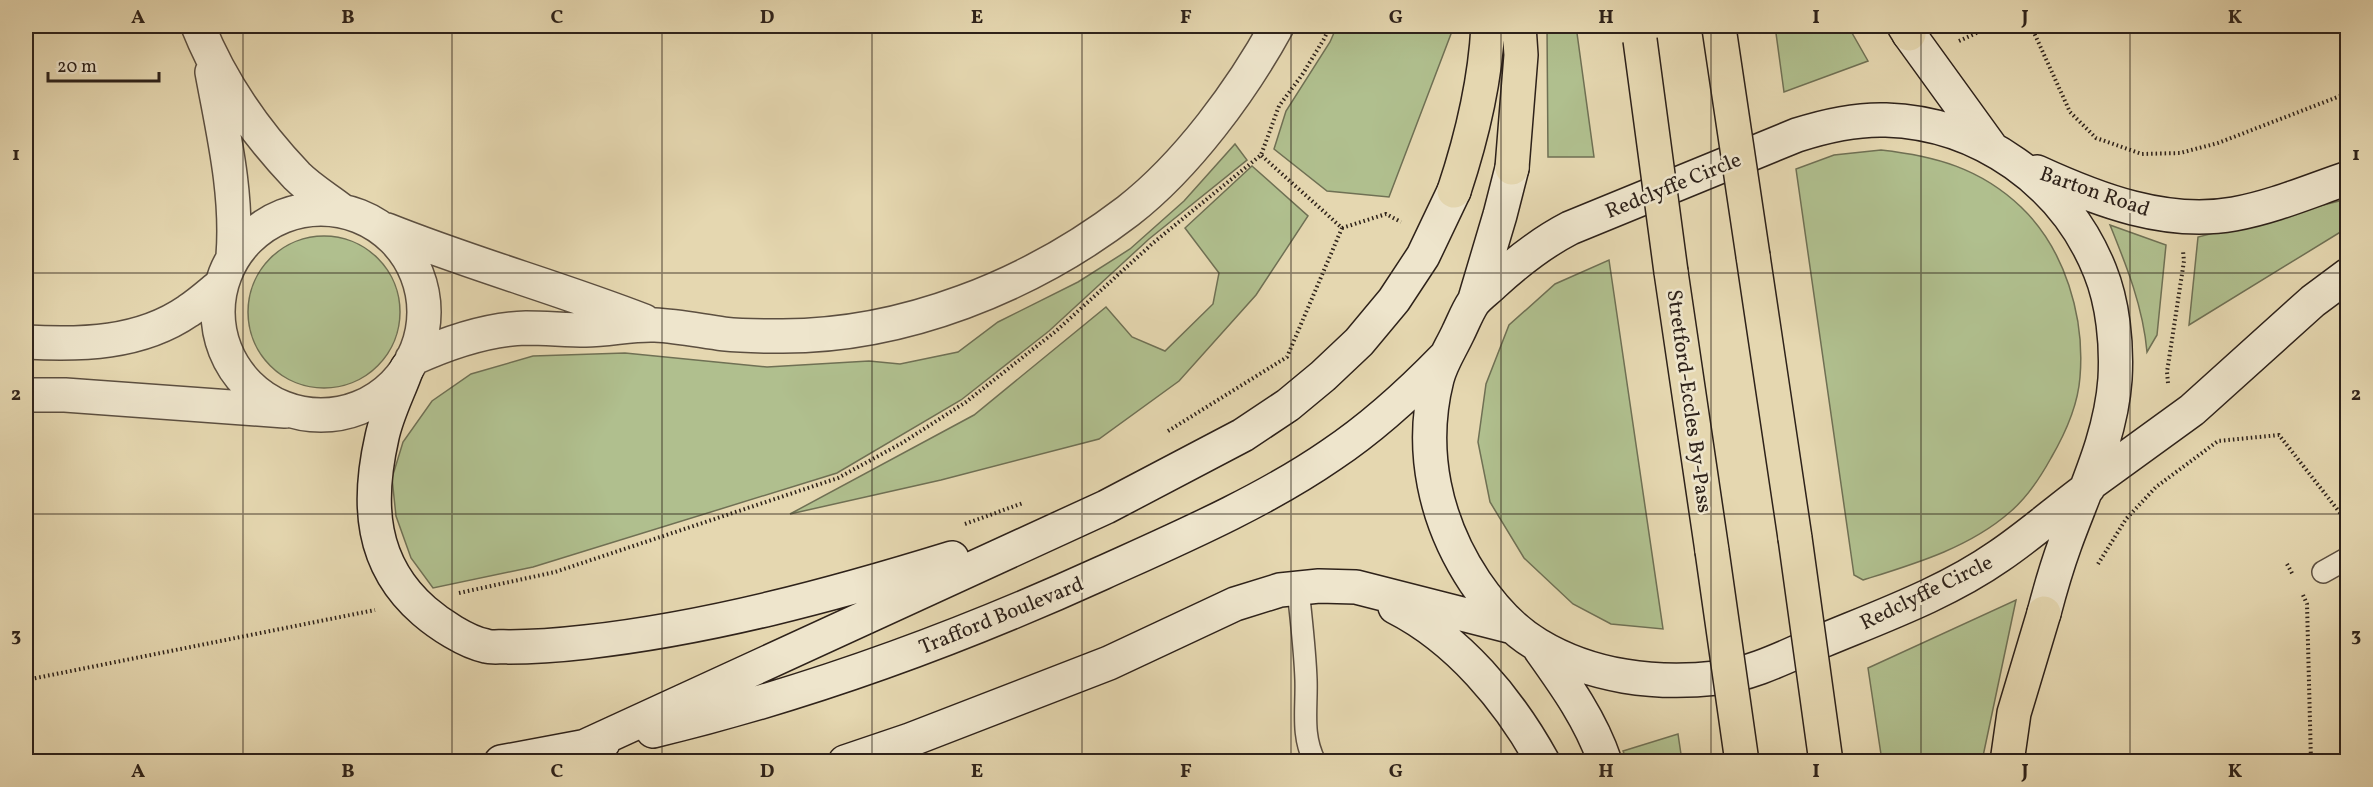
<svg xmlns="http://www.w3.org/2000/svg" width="2373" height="787" font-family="Vollkorn,serif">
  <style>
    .green { fill: #b0bf8e; stroke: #6f7054; stroke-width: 1.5 }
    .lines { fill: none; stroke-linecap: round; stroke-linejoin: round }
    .service-casing { stroke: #5c4f40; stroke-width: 24 }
    .minor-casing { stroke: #5c4f40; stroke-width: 36 }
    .secondary-casing { stroke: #2e221a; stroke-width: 36 }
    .motorway-casing { stroke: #2e221a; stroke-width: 36 }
    .path { stroke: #2e221a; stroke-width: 4; stroke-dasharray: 1.5 3; stroke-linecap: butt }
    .service { stroke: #eee5cc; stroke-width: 21 }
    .minor { stroke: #eee5cc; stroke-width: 33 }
    .secondary { stroke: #eee5cc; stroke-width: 33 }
    .motorway { stroke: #e5d7b0; stroke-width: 33 }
    .motorway-bridge-casing { stroke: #2e221a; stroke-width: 36; stroke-linecap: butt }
    .motorway-bridge { stroke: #e5d7b0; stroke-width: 33 }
    .grid { fill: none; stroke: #2e221a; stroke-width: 1.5; stroke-opacity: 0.55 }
    .labels { text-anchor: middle; stroke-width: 5; stroke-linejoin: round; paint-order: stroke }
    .street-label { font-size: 21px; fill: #2e221a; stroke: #eee5cc }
    .neatline { fill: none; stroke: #2e221a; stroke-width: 2 }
    .grid-label { font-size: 20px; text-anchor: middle; font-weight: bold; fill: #2e221a }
  </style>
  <rect width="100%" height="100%" fill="#e5d7b0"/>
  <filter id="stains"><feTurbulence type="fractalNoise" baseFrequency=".00333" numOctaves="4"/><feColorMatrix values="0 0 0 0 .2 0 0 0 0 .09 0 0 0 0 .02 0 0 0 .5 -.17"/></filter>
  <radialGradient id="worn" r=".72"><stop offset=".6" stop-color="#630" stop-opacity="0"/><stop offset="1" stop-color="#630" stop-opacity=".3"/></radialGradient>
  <path class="green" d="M1337,26H1454L1389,197L1327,191L1274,149L1286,111L1330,42Z
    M1547,26H1576L1594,157H1548Z
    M1775,26H1848L1868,61L1784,92Z
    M1235,144L1247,160L1149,239L1049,331L961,400L837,473L533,567L433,588L411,558L396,516L392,478L403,442L432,401L471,374L533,356L625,353L767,367L869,361L900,364L958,352L998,322L1078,282L1130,249L1184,201Z
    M1881,150C1935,156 1980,168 2021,207C2065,249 2085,317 2080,377C2078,405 2065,434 2051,458C2040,478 2028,497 2010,512C1969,548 1914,564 1863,580L1854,575L1796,169L1834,155Z
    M1252,166L1308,216L1256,295L1179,381L1099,439L941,480L790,514L974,415L1106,307L1132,337L1165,351L1213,304L1219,273L1185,228Z
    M2347,199V228L2189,325L2198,237Z
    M2110,225L2166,245L2157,335L2147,352C2143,307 2127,267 2110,225Z
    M248 312a76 76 0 1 1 152 0a76 76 0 1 1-152 0Z
    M1609,260L1663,629L1611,624L1573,604L1524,558L1490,502L1478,442L1486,384L1509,325L1555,284Z
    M2016,600L1982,761H1882L1868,668Z
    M1678,734L1682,761H1627L1623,751Z"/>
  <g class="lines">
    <defs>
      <path id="service" d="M2323,572L2348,558
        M1298,588C1301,619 1305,650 1306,680C1307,709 1301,735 1315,762"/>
      <path id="minor" d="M198,26C220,81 256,133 297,176C310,189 327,199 341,210
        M212,72C223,132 238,194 233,256
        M218 312a103 103 0 1 1 206 0a103 103 0 1 1-206 0Z
        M387,230C472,264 559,288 644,321
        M26,342C81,345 140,344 188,311C199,304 210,294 221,285
        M412,359C447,343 486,329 526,328C546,328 566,330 586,330C609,330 632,324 655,325C678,326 701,331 724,334C742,336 761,336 779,336C903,337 1030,286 1128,211C1187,165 1242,90 1277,26
        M26,395H65L285,411"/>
      <path id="secondary" d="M1909,34L1990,146
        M2037,172C2098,200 2166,226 2234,214C2273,207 2310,191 2348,178
        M1475,299L1500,215L1512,168
        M407,368C399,391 387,413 382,437C367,503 370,564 424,611C439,624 466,642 486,646C493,648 502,646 509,647C535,647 560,645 586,642C710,628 832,595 952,558
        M2090,484L2192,410L2313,301L2348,275
        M1395,607C1458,639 1509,700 1543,762
        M2044,613C2050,590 2057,566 2065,544C2085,489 2111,437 2115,379C2117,344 2113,303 2100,271C2065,183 1980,123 1886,120C1856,119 1825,126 1797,135L1570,228C1541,243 1517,262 1493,284C1487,290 1478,296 1473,303C1467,312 1463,323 1458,333C1451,348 1441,363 1437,379C1419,450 1435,522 1475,582C1492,607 1512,630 1538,645C1591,677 1656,685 1717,678C1753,674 1789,655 1822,641C1882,616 1946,593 1999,556C2030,535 2058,510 2088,488
        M1540,649C1565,684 1591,720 1605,762
        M653,731C807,694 957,639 1102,573C1177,539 1263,502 1331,455C1373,427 1409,394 1444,358
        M581,748L1106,507L1243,435L1288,405L1323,376L1359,342L1394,300L1423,256L1454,191
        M501,762L603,743
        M845,762L910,740L1109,663L1235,604L1280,590L1319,586L1356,587L1513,627"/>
      <path id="motorway" d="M1904,26L1909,34
        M1512,168L1521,55L1519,26
        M1454,191C1472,137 1485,83 1488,26
        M1753,256L1795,538
        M1671,272L1712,551
        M2007,762L2014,713L2044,613"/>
    </defs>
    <use href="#service" class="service-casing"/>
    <use href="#minor" class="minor-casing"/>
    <use href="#secondary" class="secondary-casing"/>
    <use href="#motorway" class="motorway-casing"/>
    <path class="path" d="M2031,26L2070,112L2096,138L2142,154L2180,153L2218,143L2348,93
      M1959,41L1992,26
      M1342,228L1386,214L1401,222
      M2168,383L2167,372L2184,261L2183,251
      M1168,431L1287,357L1342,228L1261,155
      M965,524L1023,503
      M2098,564L2126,519L2156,487L2218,441L2279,435L2348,523
      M2287,564L2293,575
      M459,593L555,572L838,478L902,443L966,402L1056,331L1153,243L1261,155L1279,106L1302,75L1324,39L1330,26
      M2303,595L2307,604L2311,762
      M26,680L375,610"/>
    <use href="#service" class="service"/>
    <use href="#minor" class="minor"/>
    <use href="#secondary" class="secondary"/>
    <use href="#motorway" class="motorway"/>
    <defs>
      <path id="motorway-bridge" d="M1719,28L1753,256
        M1640,40L1671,272
        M1795,538L1826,762
        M1712,551L1742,762"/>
    </defs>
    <use href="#motorway-bridge" class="motorway-bridge-casing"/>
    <use href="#motorway-bridge" class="motorway-bridge"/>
  </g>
  <path class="grid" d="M243,26V762M452,26V762M662,26V762M872,26V762M1082,26V762M1291,26V762M1501,26V762M1711,26V762M1921,26V762M2130,26V762M26,273H2348M26,514H2348"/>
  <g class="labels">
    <g class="street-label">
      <text transform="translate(1673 185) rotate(-22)" y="7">Redclyffe Circle</text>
      <text transform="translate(2095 191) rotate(19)" y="7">Barton Road</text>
      <text transform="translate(1690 401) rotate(82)" y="7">Stretford-Eccles By-Pass</text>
      <text transform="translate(1926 592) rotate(-26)" y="7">Redclyffe Circle</text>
      <text transform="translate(1001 615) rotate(-22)" y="7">Trafford Boulevard</text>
    </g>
  </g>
  <rect width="2373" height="787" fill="none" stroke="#e5d7b0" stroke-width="66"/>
  <path d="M48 72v9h111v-9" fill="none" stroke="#2e221a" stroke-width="3"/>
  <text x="57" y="72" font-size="18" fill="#2e221a" stroke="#eee5cc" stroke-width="4.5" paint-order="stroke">20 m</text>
  <rect x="33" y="33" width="2307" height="721" class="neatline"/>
  <g class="grid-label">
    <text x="138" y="23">A</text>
    <text x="348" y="23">B</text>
    <text x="557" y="23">C</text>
    <text x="767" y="23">D</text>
    <text x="977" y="23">E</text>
    <text x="1186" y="23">F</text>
    <text x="1396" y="23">G</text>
    <text x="1606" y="23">H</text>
    <text x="1816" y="23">I</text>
    <text x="2025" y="23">J</text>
    <text x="2235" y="23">K</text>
    <text x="16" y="160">1</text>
    <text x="2356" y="160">1</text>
    <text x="16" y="400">2</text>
    <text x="2356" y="400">2</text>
    <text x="16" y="641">3</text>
    <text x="2356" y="641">3</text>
    <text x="138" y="777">A</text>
    <text x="348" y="777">B</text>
    <text x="557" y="777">C</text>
    <text x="767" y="777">D</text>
    <text x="977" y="777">E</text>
    <text x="1186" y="777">F</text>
    <text x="1396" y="777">G</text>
    <text x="1606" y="777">H</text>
    <text x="1816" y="777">I</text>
    <text x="2025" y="777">J</text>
    <text x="2235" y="777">K</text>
  </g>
  <rect width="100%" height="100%" filter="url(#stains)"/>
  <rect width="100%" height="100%" fill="url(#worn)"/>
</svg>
